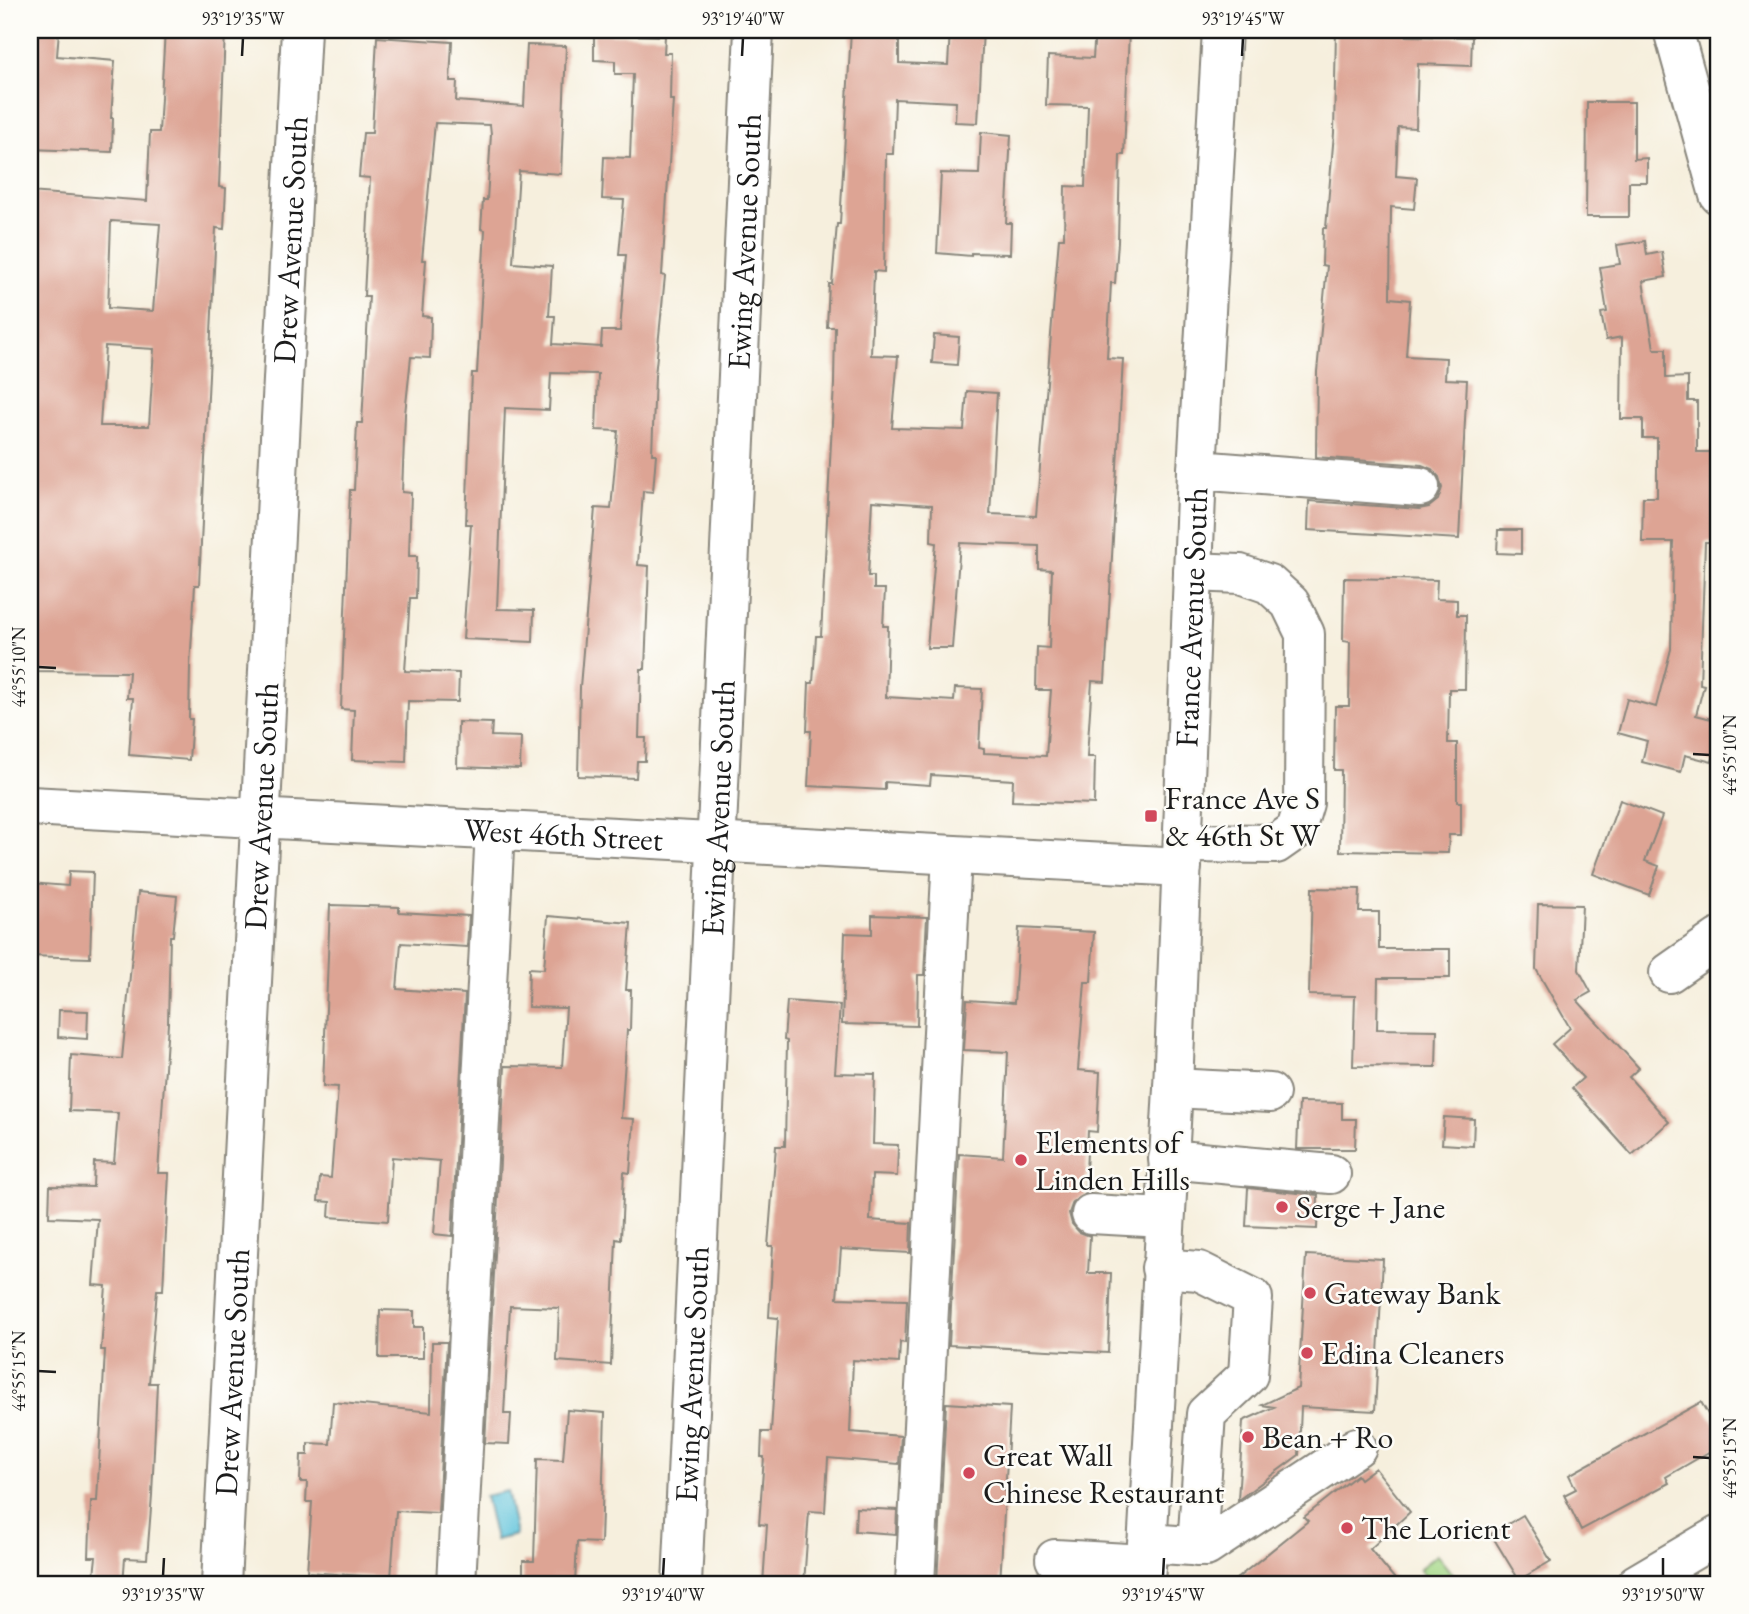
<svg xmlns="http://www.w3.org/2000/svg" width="1749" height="1614" font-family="'EB Garamond',serif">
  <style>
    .green { fill: #a5d888; stroke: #607a52; stroke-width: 2 }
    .water { fill: #5ec3db; stroke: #3d707c; stroke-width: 2 }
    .building { fill: #dda494; fill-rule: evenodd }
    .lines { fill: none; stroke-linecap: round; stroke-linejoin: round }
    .minor-casing { stroke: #89867c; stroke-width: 42 }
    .major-casing { stroke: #89867c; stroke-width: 42 }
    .minor { stroke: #fff; stroke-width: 38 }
    .major { stroke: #fff; stroke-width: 38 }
    .ticks { fill: none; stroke: #1c1c1c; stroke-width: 2.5 }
    .poi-dot { fill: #d1495b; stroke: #fdfcf7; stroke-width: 2.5 }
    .labels { text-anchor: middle; stroke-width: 5; stroke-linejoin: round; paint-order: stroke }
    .street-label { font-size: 32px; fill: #1c1c1c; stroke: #fdfcf7 }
    .poi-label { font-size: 32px; fill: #1c1c1c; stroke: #fdfcf7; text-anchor: start }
    .neatline { fill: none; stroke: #1c1c1c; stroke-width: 2.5 }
    .ticks-label { font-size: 18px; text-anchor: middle; fill: #1c1c1c }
  </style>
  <rect width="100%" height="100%" fill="#fdfcf7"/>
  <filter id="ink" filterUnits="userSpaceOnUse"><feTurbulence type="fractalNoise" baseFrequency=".0143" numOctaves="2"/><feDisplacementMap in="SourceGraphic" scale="14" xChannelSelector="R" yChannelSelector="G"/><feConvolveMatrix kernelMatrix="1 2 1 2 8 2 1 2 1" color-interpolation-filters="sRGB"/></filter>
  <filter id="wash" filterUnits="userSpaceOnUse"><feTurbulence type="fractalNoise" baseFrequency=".00686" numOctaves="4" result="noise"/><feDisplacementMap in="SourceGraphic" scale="28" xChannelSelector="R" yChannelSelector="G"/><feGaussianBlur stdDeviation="1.57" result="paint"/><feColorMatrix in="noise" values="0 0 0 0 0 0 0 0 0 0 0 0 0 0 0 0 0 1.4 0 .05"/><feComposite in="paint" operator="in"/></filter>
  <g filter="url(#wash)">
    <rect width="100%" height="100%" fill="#f6efdd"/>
    <path class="green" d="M1437,1555L1460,1584H1431L1419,1569Z"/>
    <path class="water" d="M507,1491L516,1535L495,1540L485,1496Z"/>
    <g id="blocks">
      <path class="building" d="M30,30H59L57,56L115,61L111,118H113L112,152L30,149Z
        M165,30H225L219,187L226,188L224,229L216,228L199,585H195L190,666L189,719H192L189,760L129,755L133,698H127L129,672L30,671V192L147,201L150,132H159ZM111,221L160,224L153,311L108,308ZM105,346L154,349L149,426H100Z
        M851,30H899V63L948,65L950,30H983L978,123L955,122L956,102L895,99L893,154H886L884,272L874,271L871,355L898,356L892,428L964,430L967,391L997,393L990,514L1036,516L1059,238H1064L1065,186L1085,187L1088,106L1046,105L1048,56L1093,58L1095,30H1129L1124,155H1120L1118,242L1115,283H1111L1107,358L1123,359L1105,682L1092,681L1087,757H1095L1094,804L1012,801L1013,780L931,775L930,785L885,782V790L808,786L811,731H807L809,683H813L816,636H821L834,384L835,327H827L829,284H832L837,224H840ZM872,501L932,505L931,542L936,543L927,648H952L960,543L1039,546V569L1052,570L1049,648L1037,647L1036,690H1051L1046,756L984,753V749L979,748L982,689L955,688L954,701L886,697L888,626H883L885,589H874V576H868Z
        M1336,30H1406V36L1472,37L1471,66L1418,64L1416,128L1398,127L1396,176L1417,178L1414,209L1391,207L1390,298L1410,300L1406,356L1446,358L1445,379L1467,380L1459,539L1308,530L1309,501L1419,509L1429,507L1438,500L1442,488L1439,477L1432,469L1422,465L1316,457L1317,372L1327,266L1322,265L1323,228H1326L1334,133Z
        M594,34L665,36L664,53H671L670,100H673L662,275L665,276L655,376L652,454H656L653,492L643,491L638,565L649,566L645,669H641L639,738H646L645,761H637L636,778L578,776L580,687L595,508L611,509L618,431L596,430L598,374L551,373L549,410L505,408L497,609L534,610L533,642L463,639L471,524H466L472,373H477L485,230L481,229L483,200H487L491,134L490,125L435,123L422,260H426L422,316L431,317L430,358L411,357L405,414L402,492L411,493L409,556H417L416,598H410L405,671L459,673L458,702L408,701L406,762L352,760L354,710L341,709L350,490H354L357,423H362L369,296H364L370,178L359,177L363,133H372L377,37L452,42L450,81H457L456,101L524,106L527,45L566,46L561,174L519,171L513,263L552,266L549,316H555L553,344L601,347L602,331H620L626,255H619L624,200L602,199L604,157L630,158L633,74H615V61L594,60Z
        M1587,102H1634V159L1647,158V182H1629V217H1586Z
        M981,132L1011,135L1006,223H1011L1010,254L971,253V256L937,253L941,173L979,174Z
        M1645,241L1647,255L1662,252L1666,277L1643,281L1654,349H1666V378L1688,377V401H1697V452H1719V542H1705L1700,684L1704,685L1696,715L1719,721V733L1712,762L1685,755L1681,772L1642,762L1647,741L1618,733L1627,699L1656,707L1671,649L1673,542H1642L1643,497H1657V438H1643V419H1621L1622,337L1606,340L1601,313L1607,312L1600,267L1620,264L1617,245Z
        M934,335L959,337L957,365L932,363Z
        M1498,530H1521V554L1497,553Z
        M1344,578L1437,580L1436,599L1457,600V615H1466L1465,689H1449L1448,743H1457V802H1461V835H1449L1448,853L1340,851L1341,770H1334L1335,706H1349L1350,642L1343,641Z
        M458,722L492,723L491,736L521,737L520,769L457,767Z
        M1620,800L1662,816L1645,861L1659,866L1649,895L1593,874Z
        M69,871L93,872L90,958L30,956V883L68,886Z
        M1312,888L1360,889L1359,912H1379V949H1450V978H1378L1377,1029L1437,1030L1436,1067L1353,1066L1355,996L1309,995Z
        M138,892L177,896L173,936H170L168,1023L158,1173H169L163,1290H157L149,1383H157L152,1495L147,1559L125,1558L123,1584H93L96,1557H89L91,1501H97L105,1350H101L106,1286L93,1285L98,1219L49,1217L50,1186L93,1187L94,1162L114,1163L118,1113L69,1111L71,1055L122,1059Z
        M1538,904L1582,905L1579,970L1591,992L1577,1000L1639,1068L1629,1077L1669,1122L1632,1155L1572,1088L1583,1078L1552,1044L1570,1028L1536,969Z
        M330,905L399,907V912L469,916L467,947L401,943L397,989L465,994L452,1236L434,1234L440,1161L392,1157L388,1221L329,1217L330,1202L318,1201L320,1177L331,1178L338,1087L323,1086Z
        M872,915L927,917L924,975H918L917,1026L842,1024L845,933L872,934Z
        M548,916L631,923L626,990H631L630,1030H627L621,1118L634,1119L630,1173L624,1172L621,1240L616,1239L611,1365L557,1361L559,1308L510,1306L504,1414H511L509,1444L485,1443L505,1066L562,1067L566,1008L528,1007L529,968L544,969Z
        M1019,928L1094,932L1091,982H1085L1078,1070L1100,1072L1097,1132L1088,1131L1085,1193H1088L1073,1202L1069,1213L1072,1224L1079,1232L1090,1236L1088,1273H1111L1108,1353L949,1345L959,1154L1003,1157L1008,1052L964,1050L967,1000L1014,1003Z
        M787,1001L840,1005L835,1073L875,1074L873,1144L898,1145L897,1176L872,1175L870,1220L911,1223L910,1253L841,1249L837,1298L907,1300L905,1343L900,1342L899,1363L853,1360L850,1432L901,1436L899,1464L828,1458L825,1512L809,1511L804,1584H763L767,1525L759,1524L764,1457H761L762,1432H771L778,1318L769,1317L773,1246H768L776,1146H785L787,1041L784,1040Z
        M59,1010L88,1011L87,1039L58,1037Z
        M1299,1102L1342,1103V1119H1356L1355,1149H1297Z
        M1444,1117L1474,1119L1473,1146L1442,1144Z
        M1248,1188L1318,1195L1317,1229L1246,1226Z
        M1306,1255L1383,1259L1375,1411L1301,1407L1299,1455L1238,1500L1243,1421L1274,1407L1262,1405L1298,1388Z
        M380,1310L414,1311V1327H423V1358H379Z
        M432,1342H447L438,1513L396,1511L391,1578L307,1572L312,1502H306L307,1482H300L301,1455H308V1443L330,1444L333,1402L431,1412Z
        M1701,1402L1719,1433V1446L1666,1477L1669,1483L1581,1530L1564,1495L1576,1489L1569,1475Z
        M946,1403L1010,1407L1000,1584H937Z
        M567,1410L605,1413L601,1543L577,1542L575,1584H523V1561H534L537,1459L563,1460Z
        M1375,1468L1410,1512L1370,1549L1399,1584H1230L1308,1521L1304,1517L1357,1475L1360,1479Z
        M856,1508L897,1510L896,1534L855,1531Z
        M1523,1515L1551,1561L1519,1580L1491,1534Z"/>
    </g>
  </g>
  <g filter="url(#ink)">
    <use href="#blocks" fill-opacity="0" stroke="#89867c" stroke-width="2"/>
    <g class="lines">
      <defs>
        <g id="minor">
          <path d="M1673,30L1719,195"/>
          <path d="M1197,470L1420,487"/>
          <path id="s1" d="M30,806L1182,867"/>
          <path d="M1183,843L1276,844L1296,830L1304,803L1305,634L1290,603L1269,584L1240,574L1193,572"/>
          <path d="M1669,973L1719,938"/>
          <path d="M1173,1088L1270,1093"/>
          <path d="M1168,1159L1331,1174"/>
          <path d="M1091,1214L1164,1218"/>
          <path d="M1161,1268L1199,1271L1253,1298L1248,1375L1206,1414L1197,1547"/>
          <path d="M1147,1543L1206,1547L1357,1447"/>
          <path d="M1055,1559L1146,1564"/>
          <path id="s2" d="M221,1584L301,30"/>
          <path d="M456,1584L495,830"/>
          <path id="s3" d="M682,1584L754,30"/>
          <path d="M915,1584L952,855"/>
          <path d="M1636,1584L1719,1535"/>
        </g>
        <g id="major">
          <path id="s4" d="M1145,1584L1173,1088L1197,470L1222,30"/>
        </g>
      </defs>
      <use href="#minor" class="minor-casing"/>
      <use href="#major" class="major-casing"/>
      <use href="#minor" class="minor"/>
      <use href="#major" class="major"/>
    </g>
  </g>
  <path class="ticks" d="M242,56L243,38M742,56L743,38M1242,56L1243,38M38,667L56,668M1693,754L1710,755M38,1371L56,1372M1693,1457L1710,1458M163,1576L164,1558M663,1576L664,1558M1163,1576L1164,1558M1663,1576V1558"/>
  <g class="poi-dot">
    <rect x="1144" y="809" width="14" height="14" rx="3.5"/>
    <circle cx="1021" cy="1160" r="7"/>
    <circle cx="1282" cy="1207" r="7"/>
    <circle cx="1310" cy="1293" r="7"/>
    <circle cx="1307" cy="1353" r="7"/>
    <circle cx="1248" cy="1437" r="7"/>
    <circle cx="969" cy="1473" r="7"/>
    <circle cx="1347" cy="1528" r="7"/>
  </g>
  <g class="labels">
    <g class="street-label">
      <text dy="11" stroke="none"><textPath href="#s2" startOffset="1346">Drew Avenue South</textPath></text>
      <text dy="11" stroke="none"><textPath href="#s3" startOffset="1344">Ewing Avenue South</textPath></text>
      <text dy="11" stroke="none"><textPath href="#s4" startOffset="968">France Avenue South</textPath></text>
      <text dy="11" stroke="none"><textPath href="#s2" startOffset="779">Drew Avenue South</textPath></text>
      <text dy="11" stroke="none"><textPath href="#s3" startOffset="777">Ewing Avenue South</textPath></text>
      <text dy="11" stroke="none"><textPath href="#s1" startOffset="534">West 46th Street</textPath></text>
      <text dy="11" stroke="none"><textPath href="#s2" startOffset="212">Drew Avenue South</textPath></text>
      <text dy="11" stroke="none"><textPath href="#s3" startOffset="210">Ewing Avenue South</textPath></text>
    </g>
    <g class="poi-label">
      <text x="1165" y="809">France Ave S<tspan x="1165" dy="37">&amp; 46th St W</tspan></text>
      <text x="1035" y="1153">Elements of<tspan x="1035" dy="37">Linden Hills</tspan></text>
      <text x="1296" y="1218">Serge + Jane</text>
      <text x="1324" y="1304">Gateway Bank</text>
      <text x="1321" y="1364">Edina Cleaners</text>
      <text x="1262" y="1448">Bean + Ro</text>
      <text x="983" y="1466">Great Wall<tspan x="983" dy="37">Chinese Restaurant</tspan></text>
      <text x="1361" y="1539">The Lorient</text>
    </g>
  </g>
  <rect width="1749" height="1614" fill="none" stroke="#fdfcf7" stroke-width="77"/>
  <rect x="38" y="38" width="1672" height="1538" class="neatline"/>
  <g class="ticks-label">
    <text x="243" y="25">93°19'35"W</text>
    <text x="743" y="25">93°19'40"W</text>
    <text x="1243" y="25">93°19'45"W</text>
    <text transform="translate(19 667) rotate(-90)" y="6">44°55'10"N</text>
    <text transform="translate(1730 755) rotate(-90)" y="6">44°55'10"N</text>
    <text transform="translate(19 1371) rotate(-90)" y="6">44°55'15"N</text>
    <text transform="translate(1730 1458) rotate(-90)" y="6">44°55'15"N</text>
    <text x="163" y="1601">93°19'35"W</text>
    <text x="663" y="1601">93°19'40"W</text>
    <text x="1163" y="1601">93°19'45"W</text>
    <text x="1663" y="1601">93°19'50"W</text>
  </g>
</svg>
